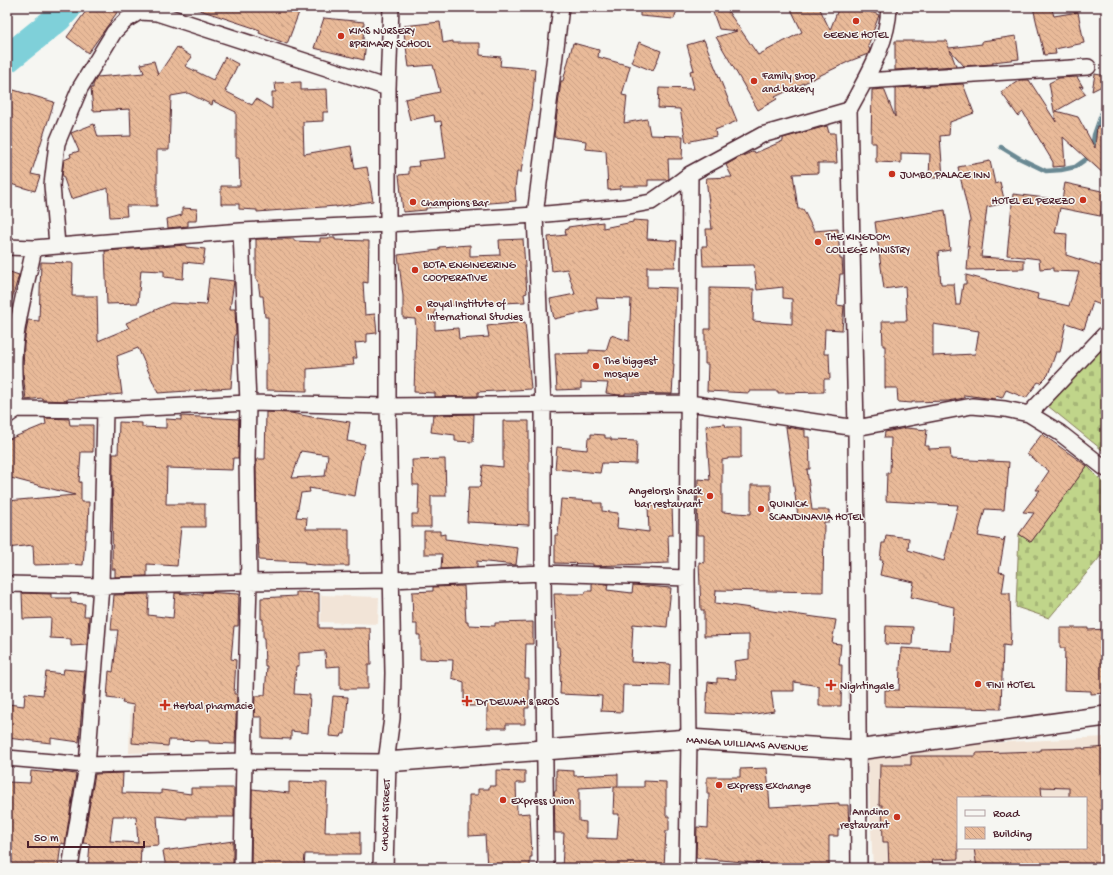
<svg xmlns="http://www.w3.org/2000/svg" width="1113" height="875" font-family="'Gochi Hand',sans-serif">
  <style>
    .built { fill: #f2e4d7; fill-rule: evenodd }
    .cemetery { fill: url(#cemetery-stones); stroke: #857a5a }
    .lines { fill: none; stroke-linecap: round; stroke-linejoin: round }
    .stream { stroke: #6a8993; stroke-width: 4.5 }
    .river { stroke: #7fd0d9; stroke-width: 28 }
    .building { fill: url(#building-back-hatch); stroke: #4a1f2b; fill-rule: evenodd }
    .minor-casing { stroke: #4a1f2b; stroke-width: 18 }
    .major-casing { stroke: #4a1f2b; stroke-width: 22 }
    .minor { stroke: #f6f6f2; stroke-width: 15 }
    .major { stroke: #f6f6f2; stroke-width: 19 }
    .poi-dot { fill: #c8321e; stroke: #f6f6f2; stroke-width: 1.5 }
    .labels { text-anchor: middle; stroke-width: 3; stroke-linejoin: round; paint-order: stroke }
    .poi-label { font-size: 11px; fill: #4a1f2b; stroke: #f6f6f2; text-anchor: start }
    .street-label { font-size: 11px; fill: #4a1f2b; stroke: #f6f6f2 }
  </style>
  <defs>
    <pattern id="cemetery-stones" width="16" height="16" patternUnits="userSpaceOnUse"><rect width="16" height="16" fill="#c0d58a"/><path d="M2 7V4a2 2 0 0 1 4 0v3zM10 15v-3a2 2 0 0 1 4 0v3z" fill="#a6b677"/></pattern>
    <pattern id="building-back-hatch" width="6" height="6" patternUnits="userSpaceOnUse"><rect width="6" height="6" fill="#e9ba99"/><path d="M-1 5l2 2M0 0l6 6M5-1l2 2" fill="none" stroke="#c99f84"/></pattern>
  </defs>
  <rect width="100%" height="100%" fill="#f6f6f2"/>
  <filter id="ink" filterUnits="userSpaceOnUse"><feTurbulence type="fractalNoise" baseFrequency=".025" numOctaves="2"/><feDisplacementMap in="SourceGraphic" scale="8" xChannelSelector="R" yChannelSelector="G"/><feConvolveMatrix kernelMatrix="1 2 1 2 8 2 1 2 1" color-interpolation-filters="sRGB"/></filter>
  <g filter="url(#ink)">
    <path class="built" d="M321,595L379,597L378,624L321,622Z
      M168,687V752L129,753L131,693Z
      M1106,737V868H873L867,749ZM958,798H1086V848H958Z"/>
    <path class="cemetery" d="M1106,344V453L1048,406Z
      M1087,466L1106,485V550L1049,618L1016,607L1019,534L1031,542Z"/>
    <g class="lines">
      <path class="stream" d="M1001,147L1019,158L1046,171L1061,170L1075,167L1089,157L1092,149L1094,135L1106,101"/>
      <path class="river" d="M7,59L58,18L68,7"/>
    </g>
    <path class="building" d="M89,7H121L88,53L67,37Z
      M198,7H301L287,44L259,33L260,30L197,9Z
      M640,7H678L674,19L640,16Z
      M711,7H725L758,55L802,32L790,7H819L830,30L839,7H858L879,15L868,46L870,50L868,54L850,61L775,97L777,99L758,110L716,37L737,31L719,29Z
      M1033,7H1051L1054,16L1078,12L1084,43L1055,49L1056,54L1044,55Z
      M324,18L364,22L363,41H366L364,60L314,48Z
      M440,22L443,43L453,41V43H480V55L501,57L500,66L535,69L533,95L521,172H517L515,188L516,201L426,208V210L403,212L399,175L409,174V167L419,166L418,161L446,158L441,121L435,122L434,115L410,120L405,99L440,92L433,65L409,67L403,26Z
      M1016,36L1019,59L993,62V64L964,66L950,50L956,66L895,70V41H947L949,48L982,44V41Z
      M704,40L737,121L715,130L716,136L686,142L680,109L658,108L659,88L694,89L690,71L694,70L687,45Z
      M639,42L661,51L653,71L631,62Z
      M573,43L599,50L598,57L630,66L622,95L627,96L624,123L647,119L650,135L683,136L682,159H668L669,179L667,180H648V186H620V189L608,190L606,151L585,149L586,141L554,137L561,81H563Z
      M177,47L192,57L185,66L213,80L225,57L238,64L225,91L252,105L256,99L272,109V92H276L275,83L301,82V90L327,89L328,112H323V121L303,122L304,154L351,146L355,169L367,167L373,201L336,207V206L257,212V210L239,209V204H221V186H240L239,158H236V112L213,101L212,105L188,93L171,96L169,150H157V206H126L127,216L110,217L108,188L71,199L62,173L64,160L71,157L70,154L79,151L71,133L94,124L98,137L131,136L130,109L93,111L91,88H93V85L97,77L144,73L141,64L154,61L158,75Z
      M1095,74L1106,76V84L1092,91Z
      M1077,77L1083,87L1079,86L1086,94L1056,111L1078,117L1095,148L1097,126L1106,127V176L1063,137L1065,166L1053,167V162L1023,112L1018,116L1001,92L1020,80H1029L1056,122L1049,83L1059,78Z
      M963,84L974,113L950,122L949,135L940,136L943,178H929L930,154L901,153V163L876,162V143H871L872,90L884,89L895,117V88Z
      M7,88L54,102L31,174L40,176L35,191L7,183Z
      M827,126L829,133H835L837,163H818V173L793,174L798,209H803L814,231L838,229L840,259H842L843,274H840L837,305L844,306L842,330L825,329L824,354H829L830,379H824V392L778,393V391H749V393L707,391L708,364H705V329H710V288L754,289L753,321L792,324V299L783,298V287L757,290L754,265L703,266L702,246H707L706,229H712L706,178L732,177L726,165L738,158L754,151L755,153L783,141V138Z
      M990,161L995,184L1000,182L1005,203L987,207L981,257L1024,260V269L967,270L969,246L967,247L970,220L958,167Z
      M1065,183L1106,192L1100,216L1060,208L1055,233L1067,234L1066,255L1106,268V307L1093,302L1084,329L1066,323L1060,352H1056L1048,375L1040,383L1038,382L1026,398L1006,390L1002,398L996,396L995,399L964,395V398L948,401L912,402V403L898,402L897,388H885V346H883L882,321H907L905,286L884,289L875,222L945,210L950,250L938,252L941,284H954L956,305H960L963,284H966V275L1038,294L1037,299L1069,306L1079,272L1053,271V268L1040,269L1039,259L1007,255L1013,194L1062,200ZM933,324L979,331L975,354L933,356Z
      M182,208L197,209L196,221H188V226L168,228L167,219L182,215Z
      M633,220L648,221L647,239L677,241L675,267H647V287L676,288L673,364H674L672,394L625,393V395H618L606,393L608,383L581,382V389L557,390L555,354L589,353V350L606,351L611,335L629,341L631,299L596,298L598,309L554,319L550,299L575,294L567,269L552,271L548,237L566,235L565,230L568,229V227L603,222V228L633,222Z
      M320,238H335V240L369,241L368,283L363,282L365,315L375,314L377,333L367,334V342L355,343L357,358H353L354,365L307,369V391L266,390V363H268V317H265L263,296H260L258,280H256V239H294V241L320,242Z
      M523,239L527,293L524,294L525,302L435,306V330L458,328L459,339L489,337L487,326L525,322L531,389L478,392V396L435,397V393L414,392L416,327L415,319L403,318V296L398,255L439,250V247L470,245V256L500,255L499,240Z
      M186,245V247L205,249L203,264L184,262L183,279L164,277V271L141,270L138,303L107,304L105,251Z
      M41,262L73,263L72,296H97L98,341L129,328L126,323L171,303L206,305L209,278L234,281L230,309H235L236,334H235L231,388L158,393L138,348L117,356L122,394L67,399V401L43,400L42,398L26,400L23,373L24,344L28,320L39,321Z
      M7,271L19,275L9,309H7Z
      M266,412L291,413L317,418V417L350,422L347,441L365,444L362,459H361L355,496L309,488L310,492L301,493L296,517L307,518L306,529H349V566H324L304,564L305,562L259,560L258,538H257L256,468L257,459H265ZM301,451L328,455L325,476L292,478Z
      M474,414L473,442L455,441V435L431,432L433,415Z
      M181,416L239,419L238,458H233L232,470L167,468L166,504H205V527H181L177,566L147,564V576L115,577V569H112L113,454H118L119,422L142,423V427L166,428V419L181,420Z
      M45,418L69,419L70,425H93V452H81L79,482H81V502H89L88,530H86L83,565L69,564L34,565L33,545L7,548V501L75,495L7,477V440L46,424Z
      M503,421H529V525L467,522L469,487H480L483,465L503,467Z
      M725,424L726,427H741V458H728V459L722,460V512L751,514V485H771V517H798L786,427L805,430V437H809L810,469H807L812,510H829V522H824L823,592L716,590L715,603L836,620L832,643L841,644L839,665H842L841,706H819V686L794,682V691H771L774,711L749,715L706,713L708,682L717,683V678L736,679L734,661L749,659V635L704,636V610H701L699,562L704,563V535H697L698,479L710,480L706,426Z
      M906,428L927,430L925,446H929V449L950,448L951,459L1009,462L1007,488H1006L1004,510L985,509L978,536L1002,540V542L1005,537L999,572L1005,573L1002,593H1010L1011,633L1010,646L1003,645L1001,709L885,706V690H899L901,648L951,651L954,607L911,597L914,582L880,575L883,560H880L882,543H885L886,535L909,538L908,550L944,561L958,505L886,501L887,473H890L891,438H884L885,432Z
      M591,434L605,435V438H611V440L637,441L636,464L602,463L600,473L555,469L557,447L587,450L588,438H591Z
      M1042,434L1087,466L1031,542L1019,534L1034,513L1023,512L1040,490H1036L1049,471L1027,454Z
      M445,459L446,496H431V527H412V514H418L419,485H413L412,460Z
      M561,499L593,501V503H602V511L618,513L617,528L649,532L648,506L672,505L673,535H668L669,563L593,566V564L555,563V535H558Z
      M424,531H440V535L445,534V539L518,548L516,565L477,561V567L441,569L442,554H424Z
      M592,584H608L607,590L632,593L633,585L671,588L667,627L633,624L631,662L670,664L669,686L623,685L622,712L601,711L602,696L560,694L561,672L559,647H557L554,594H585L586,591H592Z
      M464,586L466,622H468V625L495,626V623L533,622V644H526L525,678H529V708H525V724H506V728H487V706H464V682L452,678L453,660L420,659V635H417V624H413L412,592L433,591V587Z
      M202,592L239,594L238,626H234L231,659L236,660L234,694H237L235,744L209,743V741L169,740L168,746L132,743L134,705L122,703L123,700L107,698L109,671L113,672L118,630H111L114,595L149,594L148,615L173,618L175,593L202,595Z
      M296,592L319,593V628H370L371,665H368V689H340V666L326,667L325,651L299,653V666H296L294,694L310,695L308,733L291,731V739L262,738V717H254L255,696H262V695H265L267,666H265L264,638H263V619H261V598L296,596Z
      M22,593L51,594V598H71V603L85,604L84,616H89L87,645L71,646V639L50,638L51,618L23,619Z
      M886,626L913,627L912,645L885,644Z
      M1060,628H1088V630L1106,629V693L1091,694V691L1064,690L1065,648H1060Z
      M64,669L85,671L79,742L51,738V743L7,738L8,704L24,706L25,693L43,695L46,672L63,674Z
      M333,696L348,697L345,734H342L341,737L329,736Z
      M1106,747V868H977L974,848H1086V798H1069V788L1041,787L1042,798H958V859L932,860L933,868H889L888,842H883L882,805H879L880,765H911V756H976V753L1040,751V749L1083,748V749Z
      M767,768L770,807L839,803V805H848L849,828L838,829V836H829V868H791V866L696,858L697,827L708,828L709,794H707V777H740V769Z
      M496,770L525,771V783H516L517,814L530,813L532,857H530V868H487L485,835L469,836V795H478V789H489V786H496Z
      M556,770L574,771V776L618,774V786L579,788V821L586,822V838L617,839L619,814H613L614,787H644V781L666,782V816H669V831H666L664,867L600,866V868H562L564,833H555L554,791H556Z
      M31,771L53,773V771L76,774L65,844L61,843L58,868H7V782L30,783Z
      M123,773L122,793L161,794V790L191,794V788H234V817H187V819L157,816L159,845L141,846L140,868H88L90,844L83,843L95,774ZM113,816H136L138,843L110,841Z
      M289,782L327,783L325,832H360V854H305L304,868H251L252,789L289,793Z
      M233,841V865L214,868H166L163,851Z"/>
    <g class="lines">
      <defs>
        <path id="minor" d="M865,81L1088,67
          M388,88L391,7
          M241,231L248,403L247,458L249,582L244,761L242,868
          M7,247L34,248L241,231L387,224L535,215L624,207L651,202L670,189L690,174L762,135L849,110
          M17,409C15,392 13,375 14,357C16,320 27,284 34,248
          M1029,414L1106,333
          M7,416L17,409L105,410L248,403L388,406L689,403L856,428L972,406L1005,409L1029,414L1060,433L1106,469
          M7,584L101,586L249,582L391,580L543,573L687,578
          M7,758L87,765L244,761L386,762L392,718L393,673L388,406V88L157,13L139,12L126,20L114,32L80,88L57,143L52,185L57,245
          M70,868L87,765L101,586L105,410
          M546,868L543,573V405L535,215L561,7
          M687,868L689,739L687,578L690,174
          M859,868L856,428L849,110C866,78 888,44 889,7"/>
        <g id="major">
          <path id="s1" d="M383,868L386,762L689,739L857,750L1106,716"/>
        </g>
      </defs>
      <use href="#minor" class="minor-casing"/>
      <use href="#major" class="major-casing"/>
      <use href="#minor" class="minor"/>
      <use href="#major" class="major"/>
    </g>
  </g>
  <g class="poi-dot">
    <circle cx="856" cy="21" r="4"/>
    <circle cx="341" cy="36" r="4"/>
    <circle cx="754" cy="81" r="4"/>
    <circle cx="892" cy="174" r="4"/>
    <circle cx="1083" cy="200" r="4"/>
    <circle cx="413" cy="202" r="4"/>
    <circle cx="818" cy="242" r="4"/>
    <circle cx="415" cy="270" r="4"/>
    <circle cx="419" cy="309" r="4"/>
    <circle cx="596" cy="366" r="4"/>
    <circle cx="710" cy="496" r="4"/>
    <circle cx="761" cy="509" r="4"/>
    <circle cx="978" cy="684" r="4"/>
    <path d="M829 679h4v4h4v4h-4v4h-4v-4h-4v-4h4z"/>
    <path d="M465 695h4v4h4v4h-4v4h-4v-4h-4v-4h4z"/>
    <path d="M163 699h4v4h4v4h-4v4h-4v-4h-4v-4h4z"/>
    <circle cx="719" cy="785" r="4"/>
    <circle cx="503" cy="800" r="4"/>
    <circle cx="897" cy="817" r="4"/>
  </g>
  <g class="labels">
    <g class="poi-label">
      <text x="349" y="34">KIMS NURSERY<tspan x="349" dy="13">&amp;PRIMARY SCHOOL</tspan></text>
      <text x="856" y="38" text-anchor="middle">GEENE HOTEL</text>
      <text x="762" y="79">Family shop<tspan x="762" dy="13">and bakery</tspan></text>
      <text x="900" y="178">JUMBO PALACE INN</text>
      <text x="1075" y="204" text-anchor="end">HOTEL EL PEREZO</text>
      <text x="421" y="206">Champions Bar</text>
      <text x="826" y="240">THE KINGDOM<tspan x="826" dy="13">COLLEGE MINISTRY</tspan></text>
      <text x="423" y="268">BOTA ENGINEERING<tspan x="423" dy="13">COOPERATIVE</tspan></text>
      <text x="427" y="307">Royal Institute of<tspan x="427" dy="13">International Studies</tspan></text>
      <text x="604" y="364">The biggest<tspan x="604" dy="13">mosque</tspan></text>
      <text x="702" y="494" text-anchor="end">Angelorsh Snack<tspan x="702" dy="13">bar restaurant</tspan></text>
      <text x="769" y="507">QUINICK<tspan x="769" dy="13">SCANDINAVIA HOTEL</tspan></text>
      <text x="986" y="688">FINI HOTEL</text>
      <text x="840" y="689">Nightingale</text>
      <text x="476" y="705">Dr DEWAH &amp; BROS</text>
      <text x="173" y="709">Herbal pharmacie</text>
      <text x="727" y="789">Express Exchange</text>
      <text x="511" y="804">Express Union</text>
      <text x="889" y="815" text-anchor="end">Anndino<tspan x="889" dy="13">restaurant</tspan></text>
    </g>
    <g class="street-label">
      <text dy="4" stroke="none"><textPath href="#s1" startOffset="468">MANGA WILLIAMS AVENUE</textPath></text>
      <text dy="4" stroke="none"><textPath href="#s1" startOffset="53">CHURCH STREET</textPath></text>
    </g>
  </g>
  <rect width="1113" height="875" fill="none" stroke="#f6f6f2" stroke-width="24"/>
  <rect x="12" y="12" width="1089" height="851" fill="none" stroke="#4a1f2b" stroke-width="1.5" filter="url(#ink)"/>
  <rect x="957" y="797" width="130" height="52" fill="#f6f6f2" stroke="#b1a0a2"/>
  <rect x="965" y="810" width="20" height="6" fill="#f6f6f2" stroke="#b1a0a2"/>
  <text x="993" y="817" font-size="12" fill="#4a1f2b">Road</text>
  <rect x="965" y="827" width="20" height="12" fill="url(#building-back-hatch)" stroke="#b1a0a2"/>
  <text x="993" y="837" font-size="12" fill="#4a1f2b">Building</text>
  <path d="M28 841v6h116v-6" fill="none" stroke="#4a1f2b" stroke-width="2"/>
  <text x="34" y="841" font-size="12" fill="#4a1f2b" stroke="#f6f6f2" stroke-width="3" paint-order="stroke">50 m</text>
</svg>
